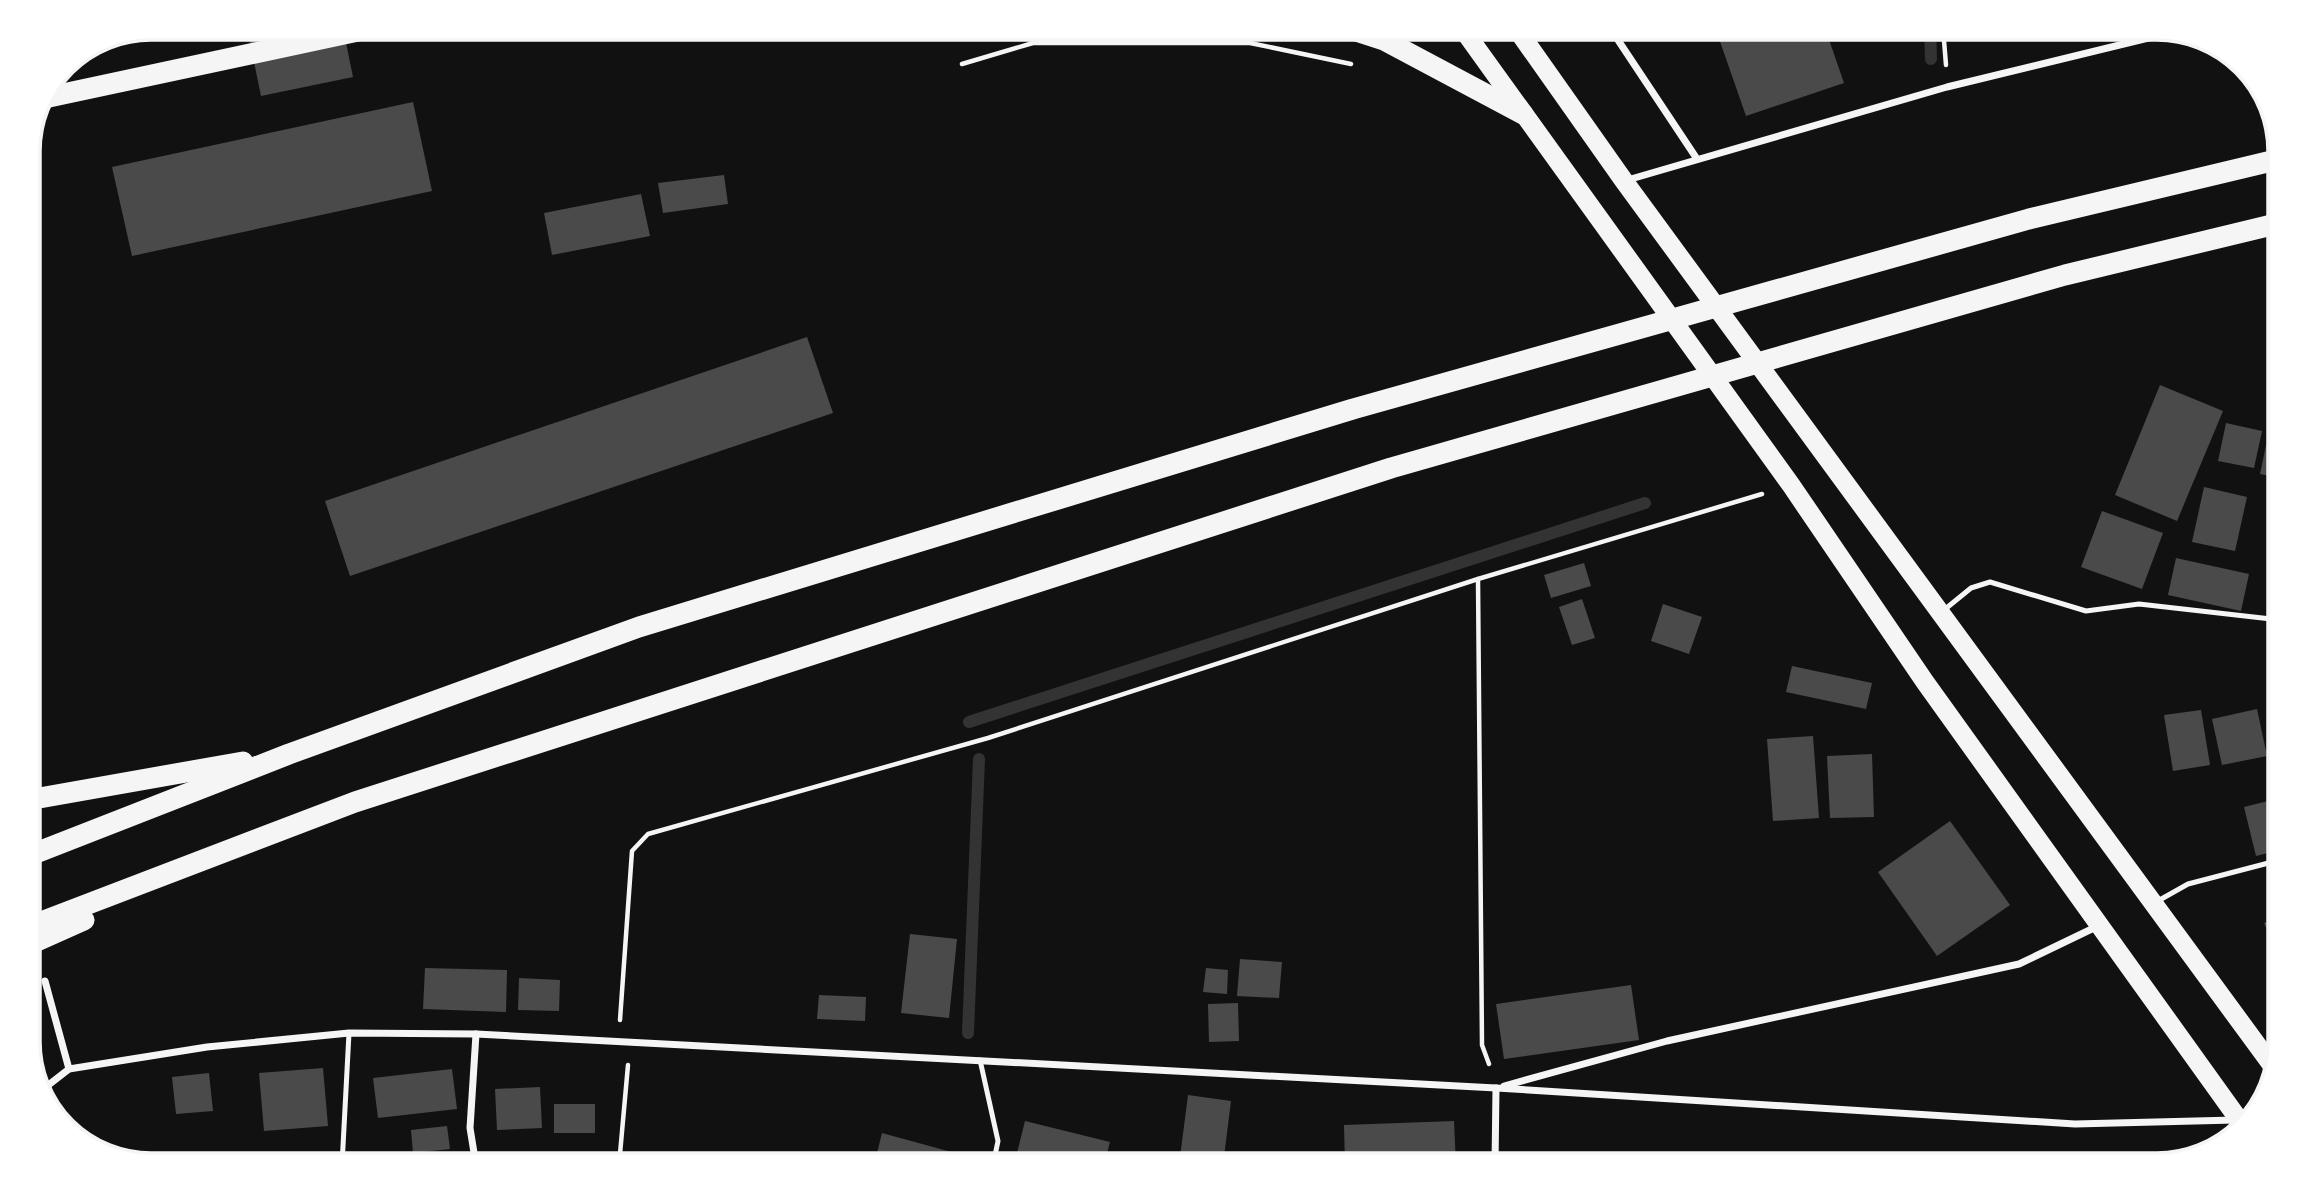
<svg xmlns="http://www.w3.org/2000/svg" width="2308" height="1193" font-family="'Fira Sans Condensed',sans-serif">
<rect width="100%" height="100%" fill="#111"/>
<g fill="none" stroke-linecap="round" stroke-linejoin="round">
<!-- stream -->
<g stroke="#333" stroke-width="12">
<polyline points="1930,28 1931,59"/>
<polyline points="969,722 1645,503"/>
<polyline points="968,1033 979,759"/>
</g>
</g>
<!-- building -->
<g fill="#4a4a4a">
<polygon points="247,28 343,28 353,77 261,96"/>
<polygon points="1732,28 1825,28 1844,83 1746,116 1717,33"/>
<polygon points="413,102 432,191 132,256 112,167"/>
<polygon points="724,175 728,204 663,213 658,183"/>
<polygon points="641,194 650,236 552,255 544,213"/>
<polygon points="807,337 833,413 350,576 325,501"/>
<polygon points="2160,385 2223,411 2177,521 2115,495"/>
<polygon points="2226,423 2262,431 2254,468 2218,461"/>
<polygon points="2269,431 2280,433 2280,478 2260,474"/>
<polygon points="2204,487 2247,497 2235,551 2192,542"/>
<polygon points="2102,511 2163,533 2142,589 2081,567"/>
<polygon points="2176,558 2249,574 2241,611 2168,595"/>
<polygon points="1584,563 1591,586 1551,598 1544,575"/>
<polygon points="1582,599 1595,638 1572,645 1559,607"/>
<polygon points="1663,604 1702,617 1689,654 1651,641"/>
<polygon points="1792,666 1872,683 1866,709 1786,692"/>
<polygon points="2257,709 2267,756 2222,765 2212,719"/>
<polygon points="2201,710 2210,765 2173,771 2164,715"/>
<polygon points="1813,736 1819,818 1773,821 1767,739"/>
<polygon points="1872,754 1874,817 1830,818 1827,756"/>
<polygon points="2280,798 2280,850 2256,856 2244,807"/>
<polygon points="1950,821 2010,905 1937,956 1878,872"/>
<polygon points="2280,916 2280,960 2264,923"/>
<polygon points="910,934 957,939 949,1018 901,1013"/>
<polygon points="1240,959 1282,962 1279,998 1237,996"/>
<polygon points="425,968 507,970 506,1012 423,1009"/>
<polygon points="1206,968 1228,970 1227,994 1203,992"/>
<polygon points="519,978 560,980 559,1011 518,1010"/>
<polygon points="1631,985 1639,1040 1504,1059 1496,1004"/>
<polygon points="819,995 866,997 865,1021 817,1019"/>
<polygon points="1238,1003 1239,1041 1209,1042 1208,1004"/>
<polygon points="323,1068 328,1126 264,1131 259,1073"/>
<polygon points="452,1069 457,1109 378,1118 373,1078"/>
<polygon points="209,1073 213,1111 176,1114 172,1077"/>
<polygon points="540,1087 542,1128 497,1130 495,1089"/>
<polygon points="1188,1095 1231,1101 1223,1165 1179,1165"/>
<rect x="554" y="1104" width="41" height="29"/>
<polygon points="1025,1121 1110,1142 1104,1165 1014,1165"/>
<polygon points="1454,1121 1456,1165 1345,1165 1344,1125"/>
<polygon points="447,1126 450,1149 413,1153 411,1130"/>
<polygon points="882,1133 955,1153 952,1165 874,1165"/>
</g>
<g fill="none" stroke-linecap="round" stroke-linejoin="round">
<!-- path -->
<g stroke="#f5f5f5" stroke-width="4.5">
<polyline points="1943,28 1946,65"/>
<polyline points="962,64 1033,43 1250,43 1351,64"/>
<polyline points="620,1020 632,851 648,834 988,738 1478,579"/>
<polyline points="1489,1064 1482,1045 1478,579 1762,494"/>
<polyline points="619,1165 628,1065"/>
</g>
<!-- service -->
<g stroke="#f5f5f5" stroke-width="5">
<polyline points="1944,610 1971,588 1990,582 2086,611 2139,604 2280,620"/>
<polyline points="2156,902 2188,884 2280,860"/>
<polyline points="980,1060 998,1141 993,1165"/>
<polyline points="342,1165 349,1033"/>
</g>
<!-- minor -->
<g stroke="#f5f5f5" stroke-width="7">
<polyline points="1610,28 1697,159"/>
<polyline points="1624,181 1947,87 2173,32"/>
<polyline points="45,981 69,1069"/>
<polyline points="476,1034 470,1128 476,1165"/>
<polyline points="1504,1086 1667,1041 2019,964 2098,926"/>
<polyline points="42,1090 69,1069 207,1047 349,1033 476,1034 1496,1088 2075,1124 2235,1120"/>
<polyline points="1495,1165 1496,1088"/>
</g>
<!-- trunk -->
<g stroke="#f5f5f5" stroke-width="19">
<polyline points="1462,28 1791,485 1925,682 2242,1124"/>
<polyline points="1516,28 1624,181 2274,1068"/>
</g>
<!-- motorway -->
<g stroke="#f5f5f5" stroke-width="21">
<polyline points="1347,28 1384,40 1523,114"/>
<polyline points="49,97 372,28"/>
<polyline points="28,800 243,762"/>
<polyline points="28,856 289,754 639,627 1353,409 2029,219 2280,159"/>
<polyline points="28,927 355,802 1391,468 2065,275 2280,223"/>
<polyline points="28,945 84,920"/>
</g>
</g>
<!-- crop -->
<path d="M0 0H2308V1193H0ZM151 40H2157A111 111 0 0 1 2268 151V1042A111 111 0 0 1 2157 1153H151A111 111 0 0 1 40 1042V151A111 111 0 0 1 151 40Z" fill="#fff" fill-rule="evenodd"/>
<path fill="none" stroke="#f5f5f5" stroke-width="3.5" d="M151 40H2157A111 111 0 0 1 2268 151V1042A111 111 0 0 1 2157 1153H151A111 111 0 0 1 40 1042V151A111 111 0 0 1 151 40Z"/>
</svg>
